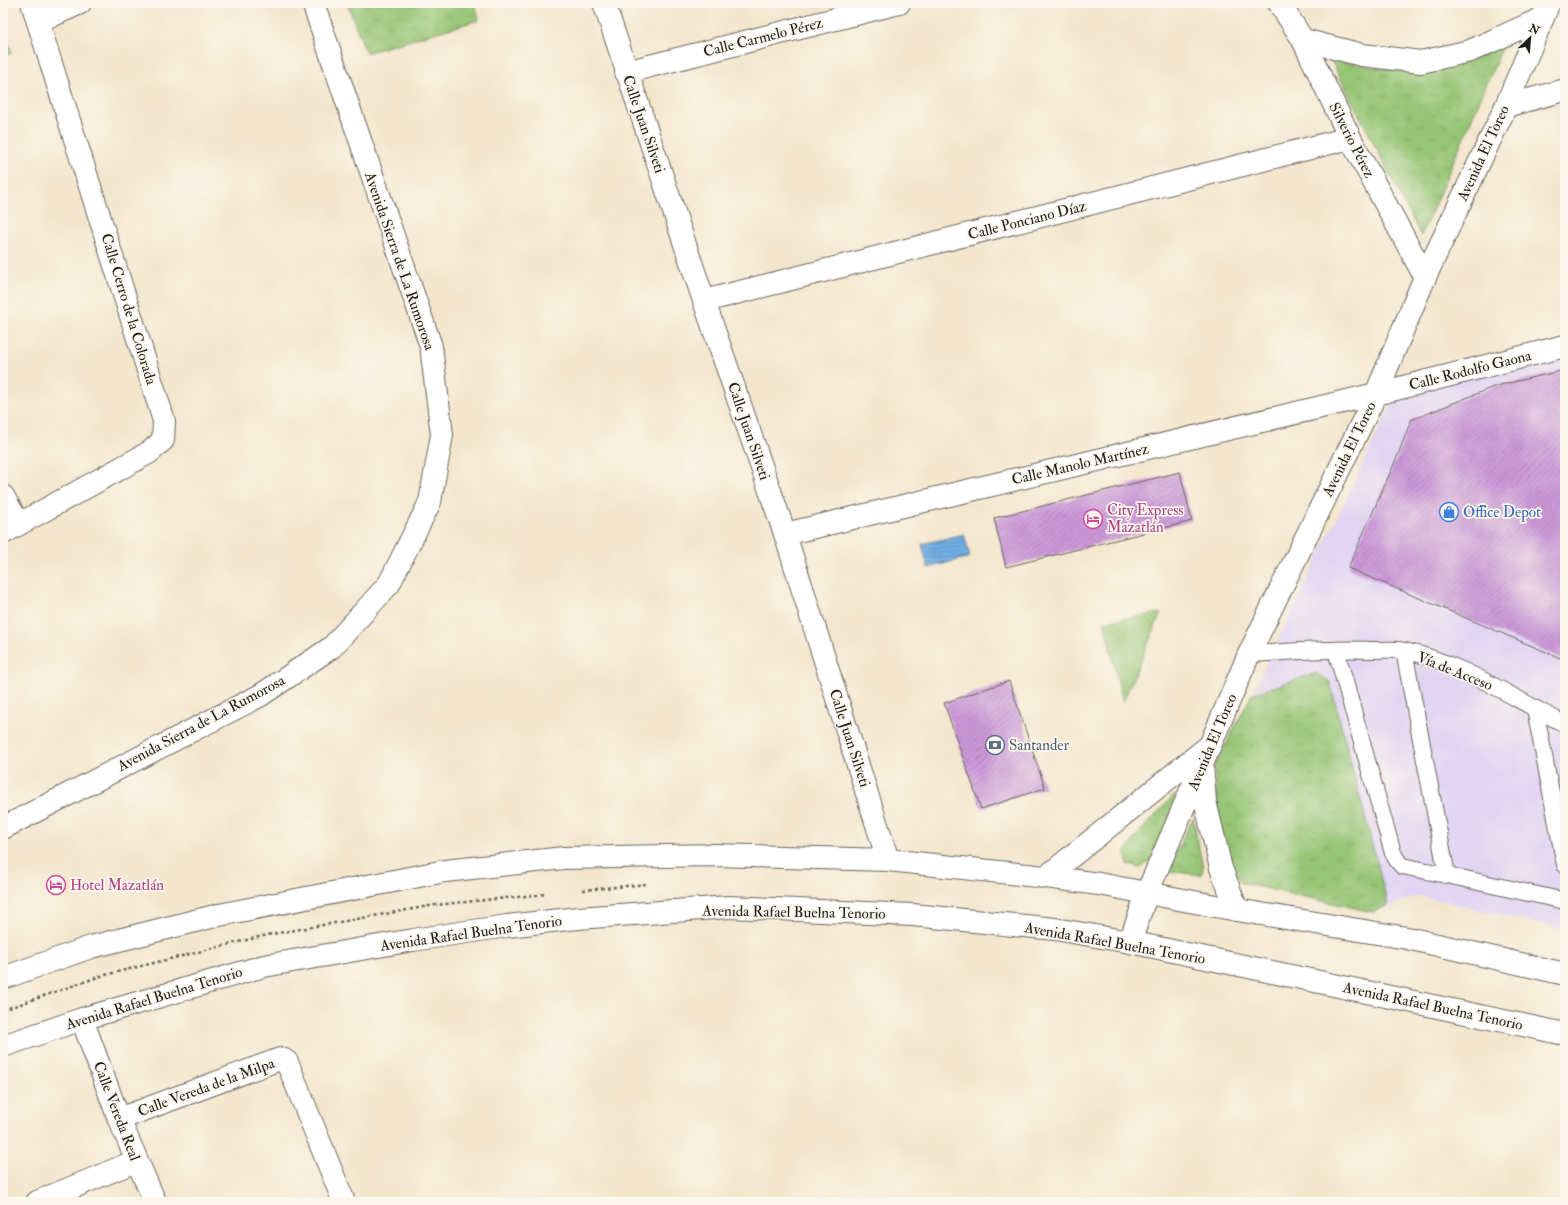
<svg xmlns="http://www.w3.org/2000/svg" width="1568" height="1205" font-family="'IM FELL Double Pica',serif">
<defs>
<pattern id="grass-dots" width="8" height="8" patternUnits="userSpaceOnUse"><rect width="8" height="8" fill="#96c575"/><path d="M2 2h.1M6 6h.1" fill="none" stroke="#81a965" stroke-width="1.8" stroke-linecap="round"/></pattern>
<pattern id="park-tufts" width="24" height="20" patternUnits="userSpaceOnUse"><rect width="24" height="20" fill="#96c575"/><path d="M3 7l-1-3M5 7V3M7 7l1-3M15 17l-1-3M17 17v-4M19 17l1-3" fill="none" stroke="#81a965"/></pattern>
<pattern id="water-rules" width="6" height="5" patternUnits="userSpaceOnUse"><rect width="6" height="5" fill="#71aee3"/><path d="M0 2.5h6" fill="none" stroke="#5c8db7"/></pattern>
<pattern id="building-hatch" width="6" height="6" patternUnits="userSpaceOnUse"><rect width="6" height="6" fill="#cc98d9"/><path d="M-1 1l2-2M0 6l6-6M5 7l2-2" fill="none" stroke="#a57baf"/></pattern>
</defs>
<rect width="100%" height="100%" fill="#fbf7ec"/>
<filter id="ink" filterUnits="userSpaceOnUse"><feTurbulence type="fractalNoise" baseFrequency=".025" numOctaves="2"/><feDisplacementMap in="SourceGraphic" scale="8" xChannelSelector="R" yChannelSelector="G"/><feConvolveMatrix kernelMatrix="1 2 1 2 8 2 1 2 1" color-interpolation-filters="sRGB"/></filter>
<filter id="wash" filterUnits="userSpaceOnUse"><feTurbulence type="fractalNoise" baseFrequency=".012" numOctaves="4" result="noise"/><feDisplacementMap in="SourceGraphic" scale="16" xChannelSelector="R" yChannelSelector="G"/><feGaussianBlur stdDeviation="0.9" result="paint"/><feColorMatrix in="noise" values="0 0 0 0 0 0 0 0 0 0 0 0 0 0 0 0 0 1.4 0 .05"/><feComposite in="paint" operator="in"/></filter>
<g filter="url(#wash)">
<rect width="100%" height="100%" fill="#f4e6cd"/>
<!-- built -->
<polygon fill="#e2d4f3" points="1565,350 1565,930 1420,896 1373,912 1242,883 1214,767 1252,694 1397,393"/>
<!-- grass -->
<polygon fill="url(#grass-dots)" stroke="#597048" points="1161,613 1123,702 1104,622"/>
<!-- park -->
<g fill="url(#park-tufts)" stroke="#597048">
<polygon points="347,3 475,3 479,20 366,53"/>
<polygon points="3,28 12,53 3,56"/>
<polygon points="1504,44 1421,236 1330,58 1360,65 1420,74 1473,60"/>
<polygon points="1316,673 1330,682 1388,905 1373,912 1242,883 1223,856 1214,767 1252,694"/>
<polygon points="1174,795 1179,799 1151,860 1141,868 1128,865 1125,853 1136,836"/>
<polygon points="1193,818 1203,868 1201,875 1167,871"/>
</g>
<!-- water -->
<polygon fill="url(#water-rules)" stroke="#466580" points="964,534 970,557 928,568 922,544"/>
<g id="blocks">
<!-- building -->
<g fill="url(#building-hatch)">
<polygon points="1565,370 1565,660 1348,568 1398,455 1411,420 1496,386"/>
<polygon points="1180,472 1192,521 1006,567 994,518"/>
<polygon points="1009,681 1045,788 981,809 944,703"/>
</g>
</g>
</g>
<g filter="url(#ink)">
<use href="#blocks" fill-opacity="0" stroke="#68635a" stroke-width="1"/>
<g fill="none" stroke-linecap="round" stroke-linejoin="round">
<!-- service casing -->
<g stroke="#68635a" stroke-width="18">
<g id="service">
<polyline points="1336,650 1393,853 1397,860 1402,866 1447,875 1404,651"/>
<path d="M1249,654C1291,652 1333,648 1374,650C1384,650 1395,649 1405,651C1461,662 1514,699 1565,724"/>
<polyline points="1535,709 1565,865"/>
<polyline points="1447,875 1565,901"/>
</g>
</g>
<!-- minor casing -->
<g stroke="#68635a" stroke-width="24">
<g id="minor">
<polyline points="604,3 704,301 785,534 888,860"/>
<polyline points="1279,3 1303,40 1350,138 1425,277"/>
<polyline points="38,22 80,3"/>
<polyline points="1303,40 1362,55 1421,62 1470,51 1543,18"/>
<polyline points="626,72 899,3"/>
<polyline points="1506,106 1565,90"/>
<polyline points="704,301 1350,138"/>
<polyline points="3,496 19,524"/>
<polyline points="3,533 150,452 163,440 164,421 32,3"/>
<polyline points="785,534 1376,394 1565,346"/>
<polyline points="3,828 261,695 332,647 389,584 430,502 442,435 431,346 313,3"/>
<polyline points="1147,893 1249,654 1376,394 1425,277 1506,106 1549,3"/>
<polyline points="82,1019 119,1119 155,1202"/>
<polyline points="119,1119 280,1059 284,1060 287,1062 344,1202"/>
<polyline points="37,1202 136,1161"/>
</g>
</g>
<!-- primary casing -->
<g stroke="#68635a" stroke-width="24">
<g id="primary">
<polyline points="1202,763 1205,801 1221,868 1237,910"/>
<polyline points="1046,877 1210,745"/>
<polyline points="1130,942 1147,893"/>
<polyline points="3,978 91,947 219,915 445,871 564,858 714,855 888,860 1046,877 1099,884 1237,910 1407,938 1565,974"/>
<polyline points="3,1046 82,1019 264,966 413,940 507,926 578,918 729,907 913,915 1055,929 1130,942 1565,1034"/>
</g>
</g>
<!-- path -->
<g stroke="#68635a" stroke-width="2.5" stroke-dasharray="3 3" stroke-linecap="butt">
<polyline points="583,890 648,884"/>
<polyline points="3,1010 101,976 267,935 435,905 547,894"/>
</g>
<!-- service -->
<use href="#service" stroke="#fff" stroke-width="16"/>
<!-- minor -->
<use href="#minor" stroke="#fff" stroke-width="22"/>
<!-- primary -->
<use href="#primary" stroke="#fff" stroke-width="22"/>
</g>
</g>
<!-- icons -->
<defs>
<g id="shop-ring" transform="scale(1)"><circle r="9.5" fill="#fbf7ec" stroke="#3f7fe0" stroke-width="1.5"/><path d="M-5-2.5h2.3a2.7 3.5 0 0 1 5.4 0H5L5.5 6h-11ZM-1.5-2.5h3a1.5 2.3 0 0 0-3 0Z" fill="#3f7fe0"/></g>
<g id="hotel-ring" transform="scale(1)"><circle r="9.5" fill="#fbf7ec" stroke="#d1479c" stroke-width="1.5"/><path d="M-6-4.5h1.5V1H6V5H4.5V3h-9V5H-6ZM-4 0a1.8 1.8 0 1 1 3.6 0ZM.5 0V-2.5h3Q6-2.5 6 0Z" fill="#d1479c"/></g>
<g id="bank-ring" transform="scale(1)"><circle r="9.5" fill="#fbf7ec" stroke="#5c6f8a" stroke-width="1.5"/><path d="M-6-4H6V4H-6ZM0-2.3a2.3 2.3 0 1 0 0 4.6a2.3 2.3 0 1 0 0-4.6Z" fill="#5c6f8a"/></g>
</defs>
<g fill-rule="evenodd">
<use href="#shop-ring" x="1449" y="512"/>
<use href="#hotel-ring" x="1093" y="519"/>
<use href="#bank-ring" x="995" y="745"/>
<use href="#hotel-ring" x="56" y="885"/>
</g>
<g text-anchor="middle" stroke-width="3.5" stroke-linejoin="round" paint-order="stroke">
<!-- street labels -->
<g font-size="15" fill="#1c1c1c" stroke="#fbf7ec">
<text transform="translate(763 37) rotate(-14)" y="5">Calle Carmelo Pérez</text>
<text transform="translate(644 124) rotate(71)" y="5">Calle Juan Silveti</text>
<text transform="translate(1352 140) rotate(63)" y="5">Silverio Pérez</text>
<text transform="translate(1483 153) rotate(-65)" y="5">Avenida El Toreo</text>
<text transform="translate(1027 220) rotate(-14)" y="5">Calle Ponciano Díaz</text>
<text transform="translate(400 261) rotate(71)" y="5">Avenida Sierra de La Rumorosa</text>
<text transform="translate(129 309) rotate(73)" y="5">Calle Cerro de la Colorada</text>
<text transform="translate(1470 370) rotate(-14)" y="5">Calle Rodolfo Gaona</text>
<text transform="translate(749 431) rotate(71)" y="5">Calle Juan Silveti</text>
<text transform="translate(1349 449) rotate(-64)" y="5">Avenida El Toreo</text>
<text transform="translate(1080 464) rotate(-13)" y="5">Calle Manolo Martínez</text>
<text transform="translate(1455 671) rotate(22)" y="5">Vía de Acceso</text>
<text transform="translate(201 723) rotate(-28)" y="5">Avenida Sierra de La Rumorosa</text>
<text transform="translate(850 738) rotate(72)" y="5">Calle Juan Silveti</text>
<text transform="translate(1212 742) rotate(-67)" y="5">Avenida El Toreo</text>
<text transform="translate(794 912) rotate(1)" y="5">Avenida Rafael Buelna Tenorio</text>
<text transform="translate(471 933) rotate(-8)" y="5">Avenida Rafael Buelna Tenorio</text>
<text transform="translate(1115 943) rotate(10)" y="5">Avenida Rafael Buelna Tenorio</text>
<text transform="translate(154 998) rotate(-17)" y="5">Avenida Rafael Buelna Tenorio</text>
<text transform="translate(1433 1006) rotate(12)" y="5">Avenida Rafael Buelna Tenorio</text>
<text transform="translate(206 1087) rotate(-20)" y="5">Calle Vereda de la Milpa</text>
<text transform="translate(117 1111) rotate(69)" y="5">Calle Vereda Real</text>
</g>
<!-- hotel labels -->
<g font-size="15" fill="#b23c85" stroke="#fbf7ec" text-anchor="start">
<text x="1107" y="515">City Express<tspan x="1107" dy="17">Mazatlán</tspan></text>
<text x="70" y="890">Hotel Mazatlán</text>
</g>
<!-- shop labels -->
<g font-size="15" fill="#366cbe" stroke="#fbf7ec" text-anchor="start">
<text x="1463" y="517">Office Depot</text>
</g>
<!-- service labels -->
<g font-size="15" fill="#4e5e75" stroke="#fbf7ec" text-anchor="start">
<text x="1009" y="750">Santander</text>
</g>
</g>
<!-- margin -->
<rect width="1568" height="1205" fill="none" stroke="#fbf7ec" stroke-width="16"/>
<!-- north arrow -->
<g transform="translate(1530 38) rotate(26)" stroke="#fbf7ec" stroke-width="3" paint-order="stroke">
<path d="M0-3L7 15L0 10L-7 15Z" fill="#1c1c1c"/>
<text y="-6" font-size="11" font-weight="bold" text-anchor="middle" fill="#1c1c1c">N</text>
</g>
</svg>
